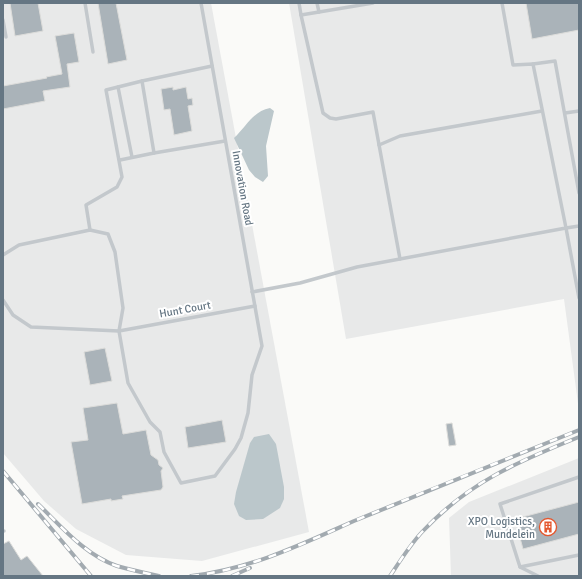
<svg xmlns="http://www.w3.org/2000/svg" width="582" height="579" font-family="Signika,sans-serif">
<rect width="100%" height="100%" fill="#fafaf8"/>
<!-- built -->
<g fill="#e8e9e9">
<polygon points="3,3 211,3 309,532 202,561 126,555 76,529 44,501 3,453"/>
<polygon points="289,3 579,3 579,411 564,299 346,339"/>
<polygon points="579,458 579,576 451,576 449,518 469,502"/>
</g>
<!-- water -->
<g fill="#bbc7cb">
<path d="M270,108L274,111L266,146L268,176L263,182L255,177L249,170L234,138C246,127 253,111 270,108Z"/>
<polygon points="269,434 276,444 284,487 284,499 280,508 263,519 246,520 239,516 234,504 236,492 250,443 254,437"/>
</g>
<!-- building -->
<g fill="#aab3b9" stroke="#dcdcda">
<polygon points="10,3 38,3 43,31 15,36"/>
<polygon points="98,3 116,3 127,60 108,64"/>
<polygon points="526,3 579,3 579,30 532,39"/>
<polygon points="74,33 79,62 67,64 70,87 43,91 45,101 3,109 3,86 47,78 46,77 62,74 55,36"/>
<polygon points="173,87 173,90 186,87 188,99 192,98 193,105 188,106 192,131 174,135 170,109 164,110 161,89"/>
<polygon points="105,348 112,381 90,385 84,352"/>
<polygon points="117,403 123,434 146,430 151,455 158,460 159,465 163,468 161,471 163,487 161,490 122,496 123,499 111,501 111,499 82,504 71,442 88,440 83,408"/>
<polygon points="222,420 226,442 188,448 185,427"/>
<polygon points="452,423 456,445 449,446 446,424"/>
<polygon points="579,502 579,534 523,549 515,519"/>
<polygon points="9,541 21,560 27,556 43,576 3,576 3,544"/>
</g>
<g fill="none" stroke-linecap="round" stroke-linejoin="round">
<!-- lane -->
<g stroke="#c3c8cc" stroke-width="3.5">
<polyline points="85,3 93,52"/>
<polyline points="299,3 301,15 373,3"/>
<polyline points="317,3 319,12"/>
<polyline points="301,15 323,113 330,118 336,119 373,112 400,259"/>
<polyline points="3,20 6,37"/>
<polyline points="533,64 555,61 579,193"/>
<polyline points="212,66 142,81 154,153 225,141"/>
<polyline points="118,87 132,157"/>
<polyline points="565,113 579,111"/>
<polyline points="379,145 400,136 542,111"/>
<polyline points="120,160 154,153"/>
<polyline points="579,226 566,228 579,298"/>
<polyline points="90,230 86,205 117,187 122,177 106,90 142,81"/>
<polyline points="3,255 19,245 90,230 108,234 115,252 123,308 119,331 128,383 150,422 160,432 164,452 181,483 215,476 235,449 241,438 248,413 252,375 262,346 201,3"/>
<polyline points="252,292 300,283 357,267 566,228 533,64 513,65 502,3"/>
<polyline points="3,300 13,315 31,327 119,331 255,306"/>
<polyline points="3,531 4,531"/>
<polyline points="520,567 579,555"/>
<polyline points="538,576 520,567 500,504 579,477"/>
</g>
<!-- rail casing -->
<g stroke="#a2aab0" stroke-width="4">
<g id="rail">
<polyline points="3,471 91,576"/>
<path d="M38,504C62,527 85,555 117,566C131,570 145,573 159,576"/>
<path d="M191,576C251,569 300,545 354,521C429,490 504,460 579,430"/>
<polyline points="232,576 250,568"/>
<path d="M390,576C400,561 410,545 422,532C469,482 517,462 579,437"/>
</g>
</g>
<!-- rail -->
<use href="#rail" stroke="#fff" stroke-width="2.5" stroke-dasharray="8" stroke-linecap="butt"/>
</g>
<!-- icons -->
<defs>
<g id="building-ring" transform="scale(0.9)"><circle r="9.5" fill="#fff" stroke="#e4572e" stroke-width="1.5"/><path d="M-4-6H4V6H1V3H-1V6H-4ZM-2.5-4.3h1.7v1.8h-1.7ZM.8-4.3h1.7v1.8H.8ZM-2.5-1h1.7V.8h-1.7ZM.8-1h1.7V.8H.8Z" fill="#e4572e"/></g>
</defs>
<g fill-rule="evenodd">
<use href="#building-ring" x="548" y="527"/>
</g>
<g text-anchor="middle" stroke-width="4" stroke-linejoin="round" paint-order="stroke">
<!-- street labels -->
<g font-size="11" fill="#657683" stroke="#fff">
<text transform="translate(243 188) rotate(80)" y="4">Innovation Road</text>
<text transform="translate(185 309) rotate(-10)" y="4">Hunt Court</text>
</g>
<!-- poi labels -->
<g font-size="11" fill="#657683" stroke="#fff" text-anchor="end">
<text x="535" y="525">XPO Logistics,<tspan x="535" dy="13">Mundelein</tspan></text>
</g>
</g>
<!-- border -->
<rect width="582" height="579" fill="none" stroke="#657683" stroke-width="8"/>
</svg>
